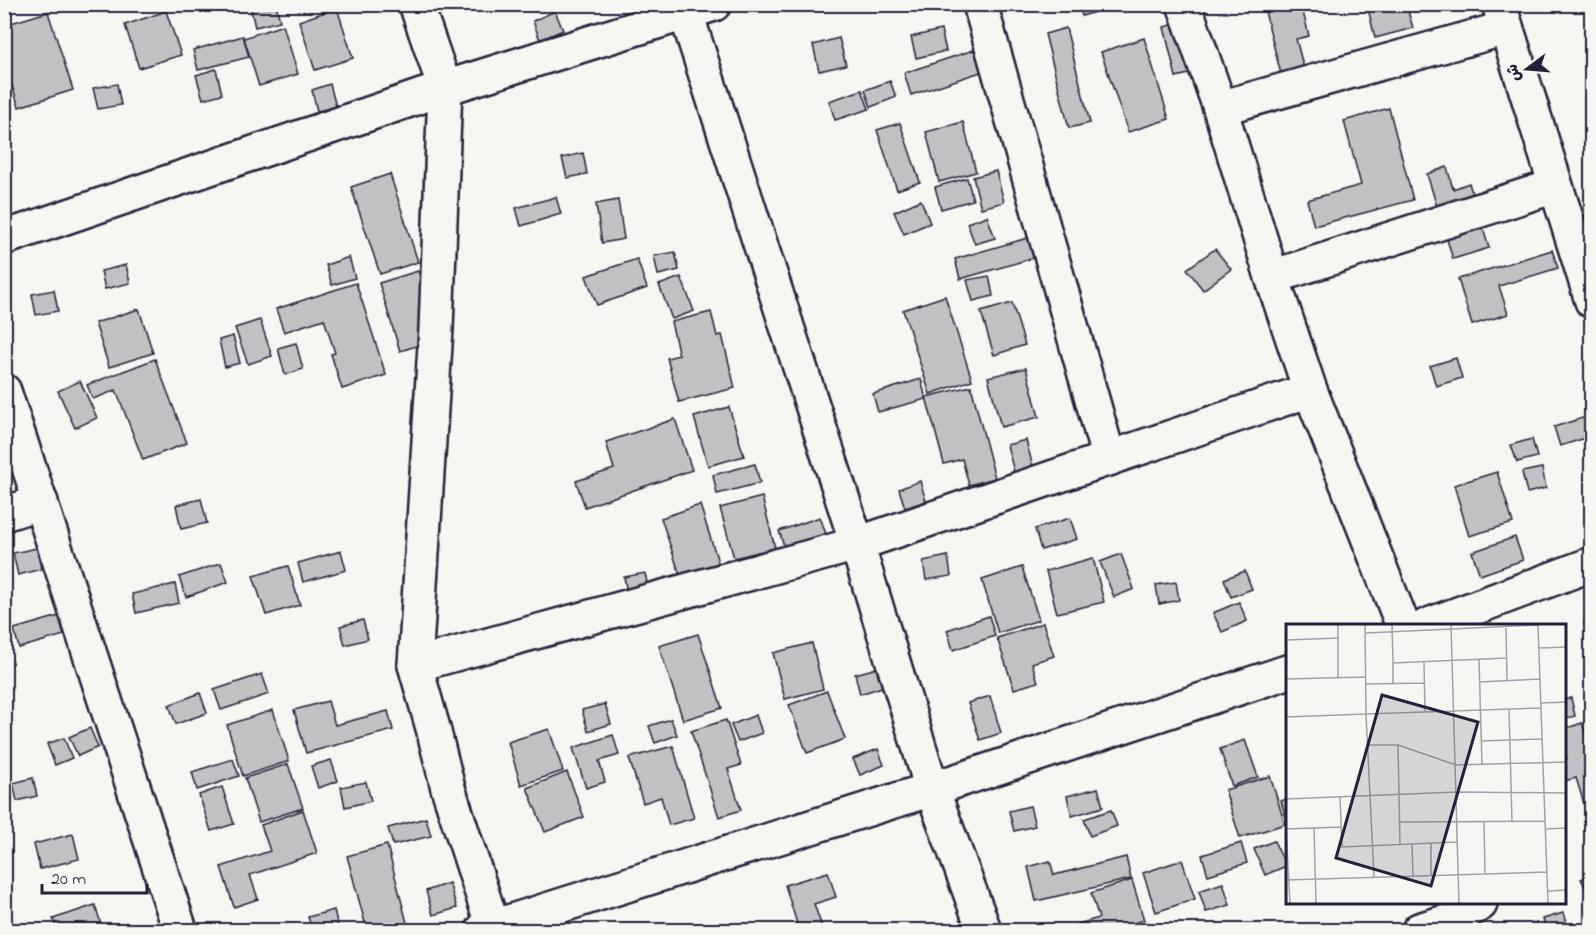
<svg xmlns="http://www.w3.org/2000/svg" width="1596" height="935" font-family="'Indie Flower','Playpen Sans Arabic',sans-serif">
<rect width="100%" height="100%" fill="#f6f6f2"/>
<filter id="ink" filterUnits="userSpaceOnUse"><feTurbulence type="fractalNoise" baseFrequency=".0167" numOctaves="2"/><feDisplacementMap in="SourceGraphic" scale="12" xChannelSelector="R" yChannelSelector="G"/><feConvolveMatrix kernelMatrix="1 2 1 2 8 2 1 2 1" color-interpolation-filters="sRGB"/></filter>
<g filter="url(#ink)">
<!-- building -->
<g fill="#c2c2c4" stroke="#22223b" stroke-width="1.5">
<polygon points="257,4 276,4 280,21 255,27 250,6"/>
<polygon points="1079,4 1120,4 1082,16"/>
<polygon points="1263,4 1301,4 1309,36 1296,39 1305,73 1282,78"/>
<polygon points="1367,4 1406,4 1413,28 1375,38"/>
<polygon points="337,8 353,58 315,70 299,21"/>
<polygon points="166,11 181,55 139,68 125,25"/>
<polygon points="555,11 563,30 540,40 533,21"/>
<polygon points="48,12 73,90 19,107 4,61 4,25"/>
<polygon points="1203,17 1214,68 1176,77 1164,27"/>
<polygon points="283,25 298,74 259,86 244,38"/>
<polygon points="1066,28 1090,123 1069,128 1045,34"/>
<polygon points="941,30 946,51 916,58 911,37"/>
<polygon points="243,36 249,57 198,70 193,50"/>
<polygon points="839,38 846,65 819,71 813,45"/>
<polygon points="1144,38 1169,119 1128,132 1101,52"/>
<polygon points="992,44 999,66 911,95 904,73"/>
<polygon points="216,69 222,94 203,99 196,75"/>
<polygon points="890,81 896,97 871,107 865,90"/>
<polygon points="117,84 121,105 98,109 93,88"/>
<polygon points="330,84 336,107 317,111 312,90"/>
<polygon points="862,90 869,109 835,120 829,101"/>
<polygon points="1389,108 1413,200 1314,226 1307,200 1361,185 1344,121"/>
<polygon points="963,122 976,172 939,182 926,132"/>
<polygon points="900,123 920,182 897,190 877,130"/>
<polygon points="583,153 587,174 567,178 562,158"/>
<polygon points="1447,167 1453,189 1469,183 1489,248 1453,259 1427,174"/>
<polygon points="996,171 1004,202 981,208 973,177"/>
<polygon points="390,174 418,262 380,274 351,187"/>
<polygon points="967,178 973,200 941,209 935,187"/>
<polygon points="556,197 561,214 521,226 516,208"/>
<polygon points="618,200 624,239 602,243 596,204"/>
<polygon points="921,200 930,223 904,234 894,212"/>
<polygon points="987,216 995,238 975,244 967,223"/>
<polygon points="1045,233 1051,253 960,279 955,259"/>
<polygon points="1215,249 1231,269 1203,290 1187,269"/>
<polygon points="1552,250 1558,268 1499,286 1508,314 1472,325 1458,279"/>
<polygon points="675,252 679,270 658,275 654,256"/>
<polygon points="349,257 355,278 332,285 326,265"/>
<polygon points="637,259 647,288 597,305 586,276"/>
<polygon points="126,265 130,283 105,289 101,271"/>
<polygon points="418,271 439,339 400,351 379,283"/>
<polygon points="989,276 993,296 973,301 967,280"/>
<polygon points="681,277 694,311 672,319 659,285"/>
<polygon points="356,283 386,375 342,389 331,354 335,353 324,319 284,332 276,309"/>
<polygon points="54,290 58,311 36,315 32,294"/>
<polygon points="945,296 972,380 930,394 903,310"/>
<polygon points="1012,303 1025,345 994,355 981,312"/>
<polygon points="139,309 153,353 109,367 95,323"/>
<polygon points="711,312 717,336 722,335 735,388 679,402 667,358 679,355 671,322"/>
<polygon points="260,320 272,356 248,364 235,328"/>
<polygon points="233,336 240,363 225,367 219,340"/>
<polygon points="296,343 303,369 285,375 278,348"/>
<polygon points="1456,358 1462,378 1436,386 1430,366"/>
<polygon points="155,359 187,443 143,460 116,390 93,399 87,385"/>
<polygon points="1026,368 1039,417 1001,427 988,377"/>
<polygon points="921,379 926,399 878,412 873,394"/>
<polygon points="80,381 97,418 75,428 58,391"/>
<polygon points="971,386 995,478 969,485 962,459 944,464 926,397"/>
<polygon points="729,407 744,456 708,466 694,417"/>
<polygon points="1592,415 1592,436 1560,446 1554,427"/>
<polygon points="675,419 692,470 585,507 576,481 614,469 606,442"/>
<polygon points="1532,439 1537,457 1517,462 1511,445"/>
<polygon points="1026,440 1033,467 1014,472 1007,445"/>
<polygon points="755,464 760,483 717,494 713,475"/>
<polygon points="1542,468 1546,488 1527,493 1522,472"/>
<polygon points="1497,472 1513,523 1469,536 1454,485"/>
<polygon points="920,481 926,501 905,508 899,489"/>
<polygon points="762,497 775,548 734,558 720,508"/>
<polygon points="201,499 207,523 181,529 176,505"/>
<polygon points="700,505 720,568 682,581 661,518"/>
<polygon points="820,517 826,534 785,549 779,531"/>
<polygon points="1070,518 1077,539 1041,550 1035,529"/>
<polygon points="1515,537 1523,560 1480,575 1472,552"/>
<polygon points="37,548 41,569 18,575 13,553"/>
<polygon points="341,551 346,570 303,582 298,563"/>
<polygon points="1121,554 1134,589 1114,597 1100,562"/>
<polygon points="948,556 951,576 926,580 923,561"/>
<polygon points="1093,558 1104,602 1057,613 1046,571"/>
<polygon points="221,563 228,582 186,597 179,577"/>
<polygon points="288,566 300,605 266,615 253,576"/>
<polygon points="1022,567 1039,620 998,633 982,580"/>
<polygon points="1245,571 1252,589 1231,597 1224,579"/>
<polygon points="645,573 649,592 628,597 624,577"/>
<polygon points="1176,582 1179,600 1159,604 1156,585"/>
<polygon points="175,584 179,603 136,613 132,594"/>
<polygon points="1239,602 1247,621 1222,632 1213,613"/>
<polygon points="59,616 64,635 19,648 14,629"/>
<polygon points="989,616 995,636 953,650 947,630"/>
<polygon points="4,617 12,641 4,643"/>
<polygon points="363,620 368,639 345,645 340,626"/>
<polygon points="1592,620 1592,645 1590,645 1584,622"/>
<polygon points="1043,623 1054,656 1032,663 1038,682 1014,689 997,638"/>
<polygon points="698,634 722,708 683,720 659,646"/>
<polygon points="812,643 823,689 785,699 773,653"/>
<polygon points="1592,666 1592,685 1586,667"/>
<polygon points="877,668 882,687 860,694 855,674"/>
<polygon points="262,674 269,694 221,710 214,690"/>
<polygon points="827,691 845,739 807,753 789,705"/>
<polygon points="200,693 207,713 176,724 169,705"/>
<polygon points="990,696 1001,733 980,740 968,703"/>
<polygon points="1571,698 1575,716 1564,719 1564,700"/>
<polygon points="328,701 335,725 388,711 393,730 306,753 294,710"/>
<polygon points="605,704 611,724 588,731 582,710"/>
<polygon points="273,710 289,761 243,776 227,725"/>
<polygon points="756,715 762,733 738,742 731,725"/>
<polygon points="671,719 677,735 655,743 649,726"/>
<polygon points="726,720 741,765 728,769 741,810 719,817 691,731"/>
<polygon points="1582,723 1592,752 1592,811 1587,813 1576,778 1564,781 1564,759 1567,758 1564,749 1564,729"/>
<polygon points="90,728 98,747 78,756 69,737"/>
<polygon points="549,729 563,771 521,785 508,742"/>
<polygon points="613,735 619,755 599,761 605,782 586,788 573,748"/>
<polygon points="64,738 72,758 55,765 47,744"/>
<polygon points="1245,740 1258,777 1232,786 1220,749"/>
<polygon points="673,746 694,818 669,825 661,797 643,803 629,758"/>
<polygon points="878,749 884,765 860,775 853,759"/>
<polygon points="233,759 239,776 197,790 192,772"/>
<polygon points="331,760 338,781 318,788 311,766"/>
<polygon points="288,764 303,808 259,822 245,778"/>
<polygon points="567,772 584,817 545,832 527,788"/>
<polygon points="1270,776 1285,824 1240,838 1225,790"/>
<polygon points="33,778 37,796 17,801 13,783"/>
<polygon points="366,782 371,801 345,807 341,787"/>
<polygon points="222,787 234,824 211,831 199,795"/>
<polygon points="1098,788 1103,807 1072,816 1067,796"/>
<polygon points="1287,799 1287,821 1281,801"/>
<polygon points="1030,806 1035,826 1014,831 1009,811"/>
<polygon points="303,810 317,853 250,875 258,899 234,907 221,867 270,851 261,825"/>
<polygon points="1111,810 1117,826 1090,836 1084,819"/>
<polygon points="426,818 431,836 393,845 388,828"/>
<polygon points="4,827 11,854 4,855"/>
<polygon points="73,834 79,859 40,869 34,844"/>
<polygon points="1274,841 1286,866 1265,875 1254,849"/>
<polygon points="1241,843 1247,863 1208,875 1202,855"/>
<polygon points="387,845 407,923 377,930 367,930 347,856"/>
<polygon points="1126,857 1131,879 1036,901 1028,867 1050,861 1054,875"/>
<polygon points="1182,860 1195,899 1156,912 1143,873"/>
<polygon points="828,872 836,897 814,904 822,927 809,930 799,930 785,885"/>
<polygon points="1592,874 1592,896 1590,896 1581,879"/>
<polygon points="1132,880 1144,920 1110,930 1076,930 1074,925 1099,918 1091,893"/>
<polygon points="449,883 457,908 433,915 426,891"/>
<polygon points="1223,883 1230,905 1206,912 1199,891"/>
<polygon points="95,905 102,927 91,930 57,930 53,919"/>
<polygon points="334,910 339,930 312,930 308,917"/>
<polygon points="1563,913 1569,930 1546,930 1543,919"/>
<polygon points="1149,922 1152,930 1120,930"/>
<polygon points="733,924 735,930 712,930"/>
</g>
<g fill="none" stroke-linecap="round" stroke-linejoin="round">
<!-- minor casing -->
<g stroke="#22223b" stroke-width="38">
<g id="minor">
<polyline points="416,4 445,88 436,329 415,665 433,728 448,788 493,927"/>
<polyline points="683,4 857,544 932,789 984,930"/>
<polyline points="980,4 1109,459"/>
<polyline points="1184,4 1220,108 1272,277 1310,390 1403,626"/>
<polyline points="1499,4 1592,301"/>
<polyline points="1220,108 1506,28"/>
<polyline points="4,238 445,88 714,4"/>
<polyline points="1272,277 1555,186"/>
<polyline points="4,391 180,930"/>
<polyline points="4,514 41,502"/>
<polyline points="1426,626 1592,564"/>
<polyline points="415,665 857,544 1310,390"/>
<polyline points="483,930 932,789 1287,672"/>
<polyline points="1419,930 1452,920 1480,904"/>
</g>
</g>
<!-- minor -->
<use href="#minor" stroke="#f6f6f2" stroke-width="33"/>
</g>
</g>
<!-- overview -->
<g transform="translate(1286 624)">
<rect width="280" height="280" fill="#f6f6f2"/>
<path fill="none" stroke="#a1a1a9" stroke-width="1.5" d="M52,1V54M79,1L80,90L255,84M106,1L107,39L221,34M165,1L173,280M252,1L262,280M220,4L221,57M80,9L252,1M0,16L53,14M253,24L281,23M193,36L196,140M138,38L139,88M107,39V60M0,55L79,53M193,58L254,55M80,60L138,59M255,79L281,78M223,85L226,198M0,93L80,90L88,253M195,117L256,115M83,121H112L170,141L281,138M112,121L114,221M54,173L56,223L171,218M0,175L171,168L281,169M112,198L259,197M198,198L199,250M0,202L4,280M28,204L30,280M0,205L55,203M259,205L281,204M126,220L127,252M145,252V220M0,256L261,248M261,267L281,266"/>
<path fill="#22223b" fill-opacity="0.15" stroke="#22223b" stroke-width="3" d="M96,71L192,98L145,262L50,234Z"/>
<rect width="280" height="280" fill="none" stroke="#22223b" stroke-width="3"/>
</g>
<!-- margin -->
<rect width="1596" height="935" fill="none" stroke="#f6f6f2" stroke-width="24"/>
<rect x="12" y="12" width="1572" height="911" fill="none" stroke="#22223b" stroke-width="2" filter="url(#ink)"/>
<!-- north arrow -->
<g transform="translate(1527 69) rotate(254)" stroke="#f6f6f2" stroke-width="4.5" paint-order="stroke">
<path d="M0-4.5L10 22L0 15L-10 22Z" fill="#22223b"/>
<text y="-9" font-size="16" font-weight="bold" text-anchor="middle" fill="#22223b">ش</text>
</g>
<!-- scale -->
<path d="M42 884v9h105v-9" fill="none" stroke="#22223b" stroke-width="3"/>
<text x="51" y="884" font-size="18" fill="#22223b" stroke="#f6f6f2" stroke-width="4.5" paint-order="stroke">20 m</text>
</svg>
